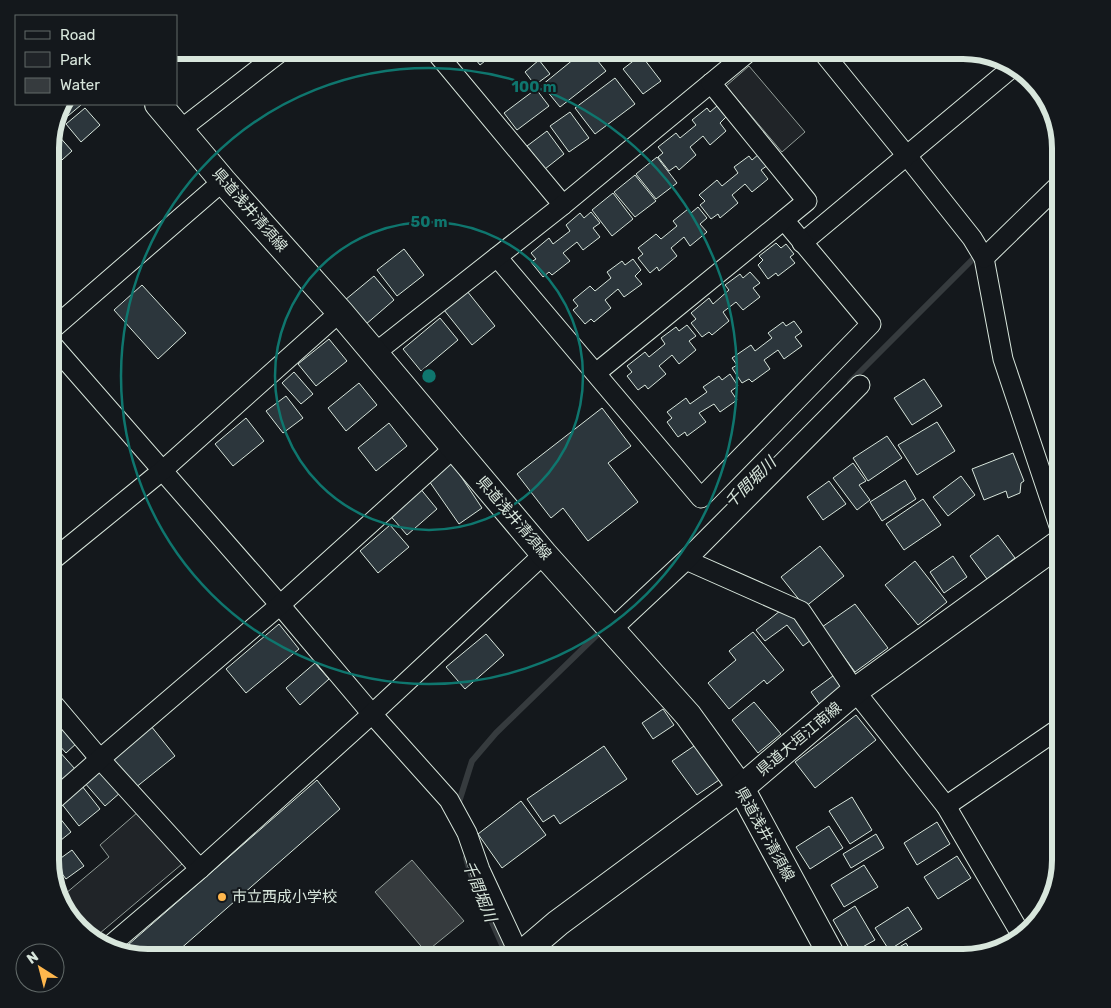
<svg xmlns="http://www.w3.org/2000/svg" width="1111" height="1008" font-family="Rubik,'Noto Sans JP',sans-serif">
<rect width="100%" height="100%" fill="#14181c"/>
<!-- green -->
<g fill="#202428" stroke="#939e99">
<polygon points="749,66 805,132 782,152 726,86"/>
<polygon points="138,812 182,864 93,939 79,930 60,903 59,899 109,857 100,845"/>
</g>
<!-- water -->
<polygon fill="#363b3e" stroke="#939e99" points="412,860 464,921 426,952 375,892"/>
<g fill="none" stroke-linecap="round" stroke-linejoin="round">
<!-- stream -->
<g stroke="#363b3e" stroke-width="6">
<polyline points="850,382 979,253"/>
<polyline points="459,802 472,761 496,733 603,629"/>
<polyline points="466,858 471,875 503,947"/>
</g>
</g>
<!-- building -->
<g fill="#2c363c" stroke="#d8e6dc">
<polygon points="468,50 492,50 495,53 480,65"/>
<polygon points="585,50 589,50 606,71 560,107 542,85"/>
<polygon points="599,50 613,50 605,57"/>
<polygon points="674,50 692,50 681,59"/>
<polygon points="641,55 661,81 643,94 623,69"/>
<polygon points="539,60 550,74 535,85 525,72"/>
<polygon points="615,78 635,104 595,134 575,108"/>
<polygon points="536,89 549,106 517,130 504,113"/>
<polygon points="61,104 80,104 81,105 62,121 57,115"/>
<polygon points="717,106 726,117 720,123 726,131 710,145 703,136 690,147 696,155 679,170 676,166 669,171 658,157 663,153 658,147 676,133 680,138 696,125 692,120 707,108 710,112"/>
<polygon points="85,108 100,125 81,142 66,124"/>
<polygon points="570,112 589,138 569,152 550,126"/>
<polygon points="547,131 564,154 545,169 527,146"/>
<polygon points="57,134 72,151 53,168 50,164 50,141"/>
<polygon points="759,154 768,165 761,170 768,179 752,192 745,184 732,195 738,203 720,218 718,214 711,219 700,205 705,201 699,195 717,180 722,186 738,173 734,167 749,156 752,160"/>
<polygon points="657,157 677,183 656,199 636,174"/>
<polygon points="635,175 656,201 635,217 614,192"/>
<polygon points="613,193 633,219 612,236 592,210"/>
<polygon points="698,207 707,218 700,224 707,232 690,246 684,237 671,248 677,256 659,271 657,267 650,273 638,258 643,254 638,248 656,234 661,239 677,226 673,221 688,209 691,213"/>
<polygon points="591,212 600,223 593,228 600,237 583,250 577,242 563,253 570,261 552,275 549,272 543,277 531,262 536,259 531,253 549,238 553,244 570,231 566,225 580,213 584,218"/>
<polygon points="776,243 781,248 786,244 794,254 790,257 795,263 778,276 776,273 768,279 758,265 763,260 759,256"/>
<polygon points="404,249 424,275 397,296 377,270"/>
<polygon points="633,259 641,270 635,276 642,284 624,297 618,289 605,300 611,308 594,322 591,319 585,324 573,310 578,306 573,300 590,286 595,291 611,278 607,272 622,261 625,265"/>
<polygon points="750,272 760,283 753,288 760,297 743,310 736,302 723,312 729,321 712,335 709,332 702,337 691,323 696,319 691,313 709,298 713,304 729,290 725,285 740,274 743,278"/>
<polygon points="374,276 394,300 365,325 345,300"/>
<polygon points="142,285 186,333 158,359 114,310"/>
<polygon points="467,291 495,326 472,345 444,310"/>
<polygon points="440,318 458,340 421,371 403,349"/>
<polygon points="794,321 802,332 795,337 802,346 784,359 778,350 764,360 770,369 752,382 749,379 742,383 732,368 737,365 732,358 751,345 755,351 772,338 768,333 783,322 786,326"/>
<polygon points="687,325 696,336 689,341 696,350 679,364 672,355 659,366 666,374 648,389 645,385 638,390 627,376 632,372 627,366 645,352 649,357 665,344 661,338 676,327 679,331"/>
<polygon points="329,339 347,361 316,386 298,364"/>
<polygon points="294,372 313,394 301,404 282,383"/>
<polygon points="730,374 738,386 731,391 737,400 720,412 714,404 699,413 706,422 687,436 685,432 678,437 667,422 672,418 667,412 686,398 690,404 707,392 703,387 719,376 722,380"/>
<polygon points="924,379 942,406 912,425 894,398"/>
<polygon points="359,383 377,405 346,431 328,408"/>
<polygon points="286,396 303,418 283,433 266,411"/>
<polygon points="602,408 631,446 608,463 638,502 588,541 563,508 551,518 517,474"/>
<polygon points="246,418 264,441 233,466 215,444"/>
<polygon points="937,422 955,451 917,475 898,445"/>
<polygon points="389,423 407,446 376,471 358,448"/>
<polygon points="887,436 902,458 868,481 853,458"/>
<polygon points="1013,453 1024,481 1021,483 1020,493 1008,498 1006,491 984,500 972,469"/>
<polygon points="450,460 482,508 459,524 427,478"/>
<polygon points="853,463 866,481 859,485 870,500 857,510 833,478"/>
<polygon points="961,476 975,495 948,516 933,497"/>
<polygon points="905,480 916,499 882,521 870,502"/>
<polygon points="829,481 846,504 823,520 807,497"/>
<polygon points="419,487 437,509 407,535 388,513"/>
<polygon points="923,499 941,525 904,550 886,524"/>
<polygon points="390,525 409,547 378,573 360,551"/>
<polygon points="998,535 1015,558 987,579 970,556"/>
<polygon points="820,546 844,576 805,607 781,577"/>
<polygon points="953,556 967,577 944,593 930,572"/>
<polygon points="915,561 947,602 918,625 885,585"/>
<polygon points="855,604 888,648 855,672 822,627"/>
<polygon points="785,607 811,640 803,646 787,625 765,641 756,630"/>
<polygon points="279,624 299,649 246,693 226,669"/>
<polygon points="753,632 784,670 767,684 764,680 729,709 708,683 736,660 729,651"/>
<polygon points="486,634 504,655 465,689 446,667"/>
<polygon points="315,663 329,679 300,705 286,688"/>
<polygon points="837,673 846,686 820,705 811,692"/>
<polygon points="754,702 781,734 758,753 732,720"/>
<polygon points="663,709 674,725 653,739 642,723"/>
<polygon points="856,715 876,740 815,788 795,762"/>
<polygon points="62,723 78,742 66,753 50,735 50,733"/>
<polygon points="151,726 175,756 135,788 111,758"/>
<polygon points="697,744 722,778 697,795 672,761"/>
<polygon points="604,746 627,779 560,824 554,815 543,822 527,799"/>
<polygon points="58,750 75,769 50,791 50,757"/>
<polygon points="101,768 121,792 105,806 84,782"/>
<polygon points="317,780 340,809 170,958 148,958 120,952"/>
<polygon points="82,786 100,809 79,826 61,803"/>
<polygon points="852,797 872,830 850,844 829,811"/>
<polygon points="521,801 546,835 502,868 478,834"/>
<polygon points="55,812 71,832 50,849 50,815"/>
<polygon points="937,822 950,844 917,865 904,843"/>
<polygon points="829,826 843,848 810,869 796,847"/>
<polygon points="876,834 884,848 851,868 843,854"/>
<polygon points="72,850 84,866 66,879 54,863"/>
<polygon points="957,856 971,878 938,899 924,877"/>
<polygon points="864,865 878,887 844,907 831,885"/>
<polygon points="855,906 875,940 852,953 833,920"/>
<polygon points="908,907 922,929 889,950 875,928"/>
<polygon points="906,943 915,958 881,958"/>
</g>
<g fill="none" stroke-linecap="round" stroke-linejoin="round">
<!-- street casing -->
<g stroke="#d8e6dc" stroke-width="21">
<g id="street">
<polyline points="434,50 563,205"/>
<polyline points="821,50 907,156 972,238 984,258 1003,359 1061,532"/>
<polyline points="180,130 283,50"/>
<polyline points="802,243 1014,66"/>
<polyline points="497,257 701,498 871,324 784,220"/>
<polyline points="984,258 1061,183"/>
<polyline points="50,331 223,181"/>
<polyline points="50,342 280,605 372,714 449,800 467,833 480,870 521,958"/>
<polyline points="375,353 563,205 751,50"/>
<polyline points="596,373 807,201 711,83"/>
<polyline points="686,560 801,611 855,691 946,806 1022,936"/>
<polyline points="50,562 163,470 340,312"/>
<polyline points="611,630 686,560 860,385"/>
<polyline points="50,700 100,759 200,869"/>
<polyline points="50,803 100,759 280,605 454,448"/>
<polyline points="946,806 1054,732 1061,729"/>
<polyline points="107,948 200,869 372,714 544,554"/>
</g>
</g>
<!-- secondary casing -->
<g stroke="#d8e6dc" stroke-width="28">
<g id="secondary">
<polyline points="158,104 223,181 340,312 544,554 688,715 741,788 833,958"/>
<polyline points="517,958 558,923 741,788 855,691 1061,542"/>
</g>
</g>
<!-- street -->
<use href="#street" stroke="#14181c" stroke-width="19"/>
<!-- secondary -->
<use href="#secondary" stroke="#14181c" stroke-width="26"/>
</g>
<!-- distance rings -->
<g fill="none" stroke="#0f766e" stroke-width="2.5">
<circle cx="429" cy="376" r="154"/>
<circle cx="429" cy="376" r="308"/>
</g>
<!-- markers -->
<circle fill="#ffb74d" stroke="#14181c" stroke-width="2" cx="222" cy="897" r="5"/>
<g text-anchor="middle" stroke-width="4" stroke-linejoin="round" paint-order="stroke">
<!-- street labels -->
<g font-size="15" fill="#d8e6dc" stroke="#14181c">
<text transform="translate(250 210) rotate(49)" y="5">県道浅井清須線</text>
<text transform="translate(514 518) rotate(49)" y="5">県道浅井清須線</text>
<text transform="translate(799 739) rotate(-40)" y="5">県道大垣江南線</text>
<text transform="translate(765 834) rotate(61)" y="5">県道浅井清須線</text>
</g>
<!-- poi labels -->
<g font-size="15" fill="#d8e6dc" stroke="#14181c" text-anchor="start">
<text x="232" y="902">市立西成小学校</text>
</g>
<!-- water labels -->
<g font-size="16" font-style="italic" fill="#d8e6dc" stroke="#14181c">
<text transform="translate(750 482) rotate(-45)" y="6">千間堀川</text>
<text transform="translate(480 891) rotate(68)" y="6">千間堀川</text>
</g>
</g>
<!-- crop -->
<path d="M0 0H1111V1008H0ZM148 59H963A89 89 0 0 1 1052 148V860A89 89 0 0 1 963 949H148A89 89 0 0 1 59 860V148A89 89 0 0 1 148 59Z" fill="#14181c" fill-rule="evenodd"/>
<path fill="none" stroke="#d8e6dc" stroke-width="6" d="M148 59H963A89 89 0 0 1 1052 148V860A89 89 0 0 1 963 949H148A89 89 0 0 1 59 860V148A89 89 0 0 1 148 59Z"/>
<circle cx="429" cy="376" r="8" fill="#0f766e" stroke="#14181c" stroke-width="2.5"/>
<g font-size="15" text-anchor="middle" font-weight="bold" fill="#0f766e" stroke="#14181c" stroke-width="4" stroke-linejoin="round" paint-order="stroke">
<text x="534" y="92">100 m</text>
<text x="429" y="227">50 m</text>
</g>
<!-- legend -->
<rect x="15" y="15" width="162" height="90" fill="#14181c" stroke="#626a69"/>
<rect x="25" y="31" width="25" height="8" fill="#14181c" stroke="#626a69"/>
<text x="60" y="40" font-size="15" fill="#d8e6dc">Road</text>
<rect x="25" y="52" width="25" height="15" fill="#202428" stroke="#626a69"/>
<text x="60" y="65" font-size="15" fill="#d8e6dc">Park</text>
<rect x="25" y="78" width="25" height="15" fill="#363b3e" stroke="#626a69"/>
<text x="60" y="90" font-size="15" fill="#d8e6dc">Water</text>
<!-- north arrow -->
<g transform="translate(40 968) rotate(324)"><circle r="24" fill="#14181c" stroke="#626a69"/>
<path d="M0-4L9 19L0 12L-9 19Z" fill="#ffb74d"/>
<text y="-8" font-size="14" font-weight="bold" text-anchor="middle" fill="#d8e6dc">N</text>
</g>
</svg>
